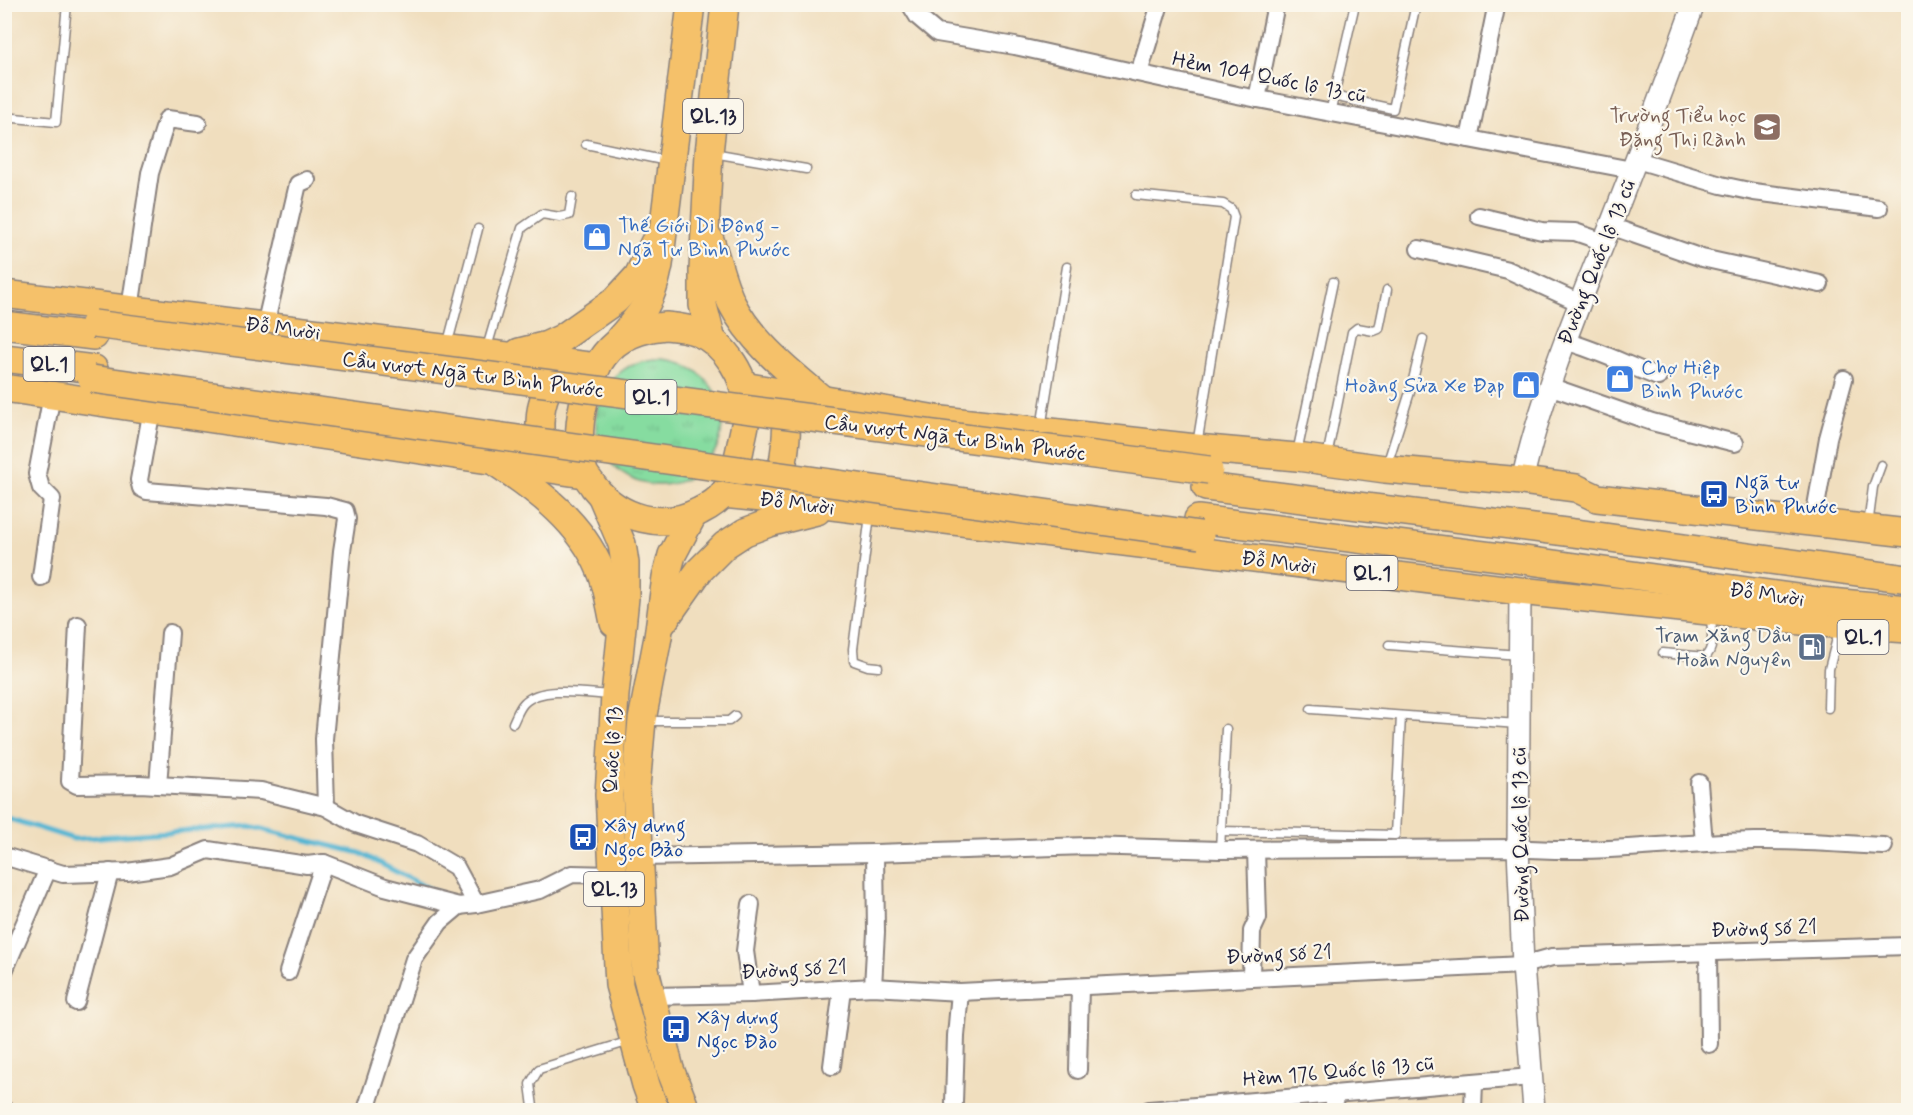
<svg xmlns="http://www.w3.org/2000/svg" width="1913" height="1115" font-family="Mynerve,sans-serif">
<defs>
<pattern id="grass-tufts" width="24" height="20" patternUnits="userSpaceOnUse" patternTransform="scale(1.5)"><rect width="24" height="20" fill="#86dca0"/><path d="M3 7l-1-3M5 7V3M7 7l1-3M15 17l-1-3M17 17v-4M19 17l1-3" fill="none" stroke="#73bc8b"/></pattern>
</defs>
<rect width="100%" height="100%" fill="#fbf7ec"/>
<filter id="ink" filterUnits="userSpaceOnUse"><feTurbulence type="fractalNoise" baseFrequency=".0167" numOctaves="2"/><feDisplacementMap in="SourceGraphic" scale="12" xChannelSelector="R" yChannelSelector="G"/><feConvolveMatrix kernelMatrix="1 2 1 2 8 2 1 2 1" color-interpolation-filters="sRGB"/></filter>
<filter id="wash" filterUnits="userSpaceOnUse"><feTurbulence type="fractalNoise" baseFrequency=".008" numOctaves="4" result="noise"/><feDisplacementMap in="SourceGraphic" scale="24" xChannelSelector="R" yChannelSelector="G"/><feGaussianBlur stdDeviation="1.35" result="paint"/><feColorMatrix in="noise" values="0 0 0 0 0 0 0 0 0 0 0 0 0 0 0 0 0 1.4 0 .05"/><feComposite in="paint" operator="in"/></filter>
<g filter="url(#wash)">
<rect width="100%" height="100%" fill="#f0debe"/>
<!-- grass -->
<circle fill="url(#grass-tufts)" stroke="#547f6e" stroke-width="1.5" cx="659" cy="422" r="63"/>
<g fill="none" stroke-linecap="round" stroke-linejoin="round">
<!-- stream -->
<polyline stroke="#55b6d3" stroke-width="5" points="4,817 74,839 249,826 360,853 439,894"/>
</g>
</g>
<g filter="url(#ink)">
<g fill="none" stroke-linecap="round" stroke-linejoin="round">
<!-- service casing -->
<g stroke="#89807c" stroke-width="11">
<g id="service">
<polyline points="1333,96 1393,109 1416,4"/>
<polyline points="1330,113 1355,4"/>
<polyline points="4,117 56,122 67,4"/>
<polyline points="586,144 667,161"/>
<polyline points="713,153 806,169"/>
<polyline points="1136,195 1223,204 1231,209 1234,217 1197,445"/>
<polyline points="447,346 478,229"/>
<polyline points="486,351 522,228 542,214 560,217 569,215 572,197"/>
<polyline points="1041,428 1067,267"/>
<polyline points="1297,453 1333,282"/>
<polyline points="1327,457 1352,332 1357,328 1374,331 1379,329 1387,290"/>
<polyline points="1387,465 1410,392 1423,339"/>
<polyline points="870,515 853,649 854,661 868,666 878,667"/>
<polyline points="1869,518 1873,487 1881,465"/>
<polyline points="1389,645 1519,655"/>
<path d="M1663,653L1705,657C1716,648 1711,628 1711,615"/>
<polyline points="1828,708 1829,669 1839,631"/>
<polyline points="1311,709 1518,724"/>
<polyline points="651,721 729,721 735,716"/>
<path d="M513,723C516,717 519,708 524,703C542,685 588,694 611,695"/>
<polyline points="1221,831 1395,835 1401,716"/>
<polyline points="1220,850 1226,729"/>
<polyline points="531,1110 533,1107 530,1084 539,1069 630,1041"/>
</g>
</g>
<!-- minor casing -->
<g stroke="#89807c" stroke-width="20">
<g id="minor">
<polyline points="910,4 918,17 937,33 1015,46 1237,95 1632,170"/>
<polyline points="1139,73 1159,7"/>
<polyline points="1257,99 1276,4"/>
<polyline points="1469,139 1496,8 1498,4"/>
<polyline points="1637,160 1721,185 1754,192 1879,208"/>
<polyline points="1479,216 1542,231 1575,232 1604,242"/>
<polyline points="1610,226 1702,258 1820,284"/>
<polyline points="1419,249 1508,270 1580,303"/>
<polyline points="130,309 150,173 167,119 198,123"/>
<polyline points="265,326 298,184 307,180"/>
<path d="M1565,341C1597,350 1627,365 1658,377"/>
<polyline points="1549,386 1652,422 1735,443"/>
<polyline points="152,409 139,480 141,488 147,491 326,506 345,511 347,519 342,551 324,739 326,807"/>
<polyline points="1815,512 1828,438 1844,379"/>
<polyline points="41,577 52,499 41,488 37,474 52,395"/>
<polyline points="78,625 70,781 77,785 140,784 261,791 326,807 356,824 417,844 456,867 476,904"/>
<polyline points="1699,783 1704,843"/>
<polyline points="158,785 170,633"/>
<polyline points="4,856 63,874 127,872 170,866 208,850 307,865 324,863 385,887 459,906 476,904 540,890 572,874 613,875"/>
<path d="M640,857L875,853L1087,846L1220,850L1518,848C1597,855 1676,842 1755,841C1798,840 1841,844 1884,846"/>
<polyline points="751,904 745,951 751,994"/>
<polyline points="1708,952 1709,1044"/>
<polyline points="4,971 48,869"/>
<polyline points="288,972 324,863"/>
<polyline points="1251,978 1252,931 1258,918 1256,850"/>
<polyline points="873,987 876,932 875,853"/>
<polyline points="652,996 751,994 873,987 960,992 1523,965 1552,957 1908,946"/>
<polyline points="76,1002 110,872"/>
<polyline points="832,1066 842,989"/>
<polyline points="1078,1070 1080,987"/>
<polyline points="1333,1093 1335,1110"/>
<polyline points="954,1103 956,1036 960,992"/>
<polyline points="4,1110 5,1110"/>
<polyline points="366,1110 414,959 440,922 459,906"/>
<polyline points="1149,1110 1531,1077"/>
<polyline points="1473,1110 1474,1082"/>
</g>
</g>
<!-- tertiary casing -->
<g stroke="#89807c" stroke-width="24">
<g id="tertiary">
<path d="M1522,481C1542,393 1577,310 1610,227C1639,153 1667,79 1694,4"/>
<polyline points="1520,591 1518,848 1523,965 1534,1110"/>
</g>
</g>
<!-- trunk casing -->
<g stroke="#89807c" stroke-width="30">
<g id="trunk">
<path d="M710,240C717,260 722,282 731,302C751,342 790,372 823,400"/>
<polyline points="4,294 597,367"/>
<polyline points="4,325 94,336"/>
<path d="M666,326C677,327 688,328 697,332C726,344 747,378 747,408C747,420 743,433 741,444C738,460 734,478 725,492C719,500 708,507 700,511C663,531 620,519 594,487C591,482 586,477 584,472C572,435 584,370 615,344C629,333 649,327 666,326Z"/>
<path d="M620,338C644,311 652,301 659,265L691,4"/>
<polyline points="712,340 703,305 703,270 709,153 725,4"/>
<polyline points="519,352 547,345 562,338 616,300 638,276 654,243"/>
<polyline points="4,358 94,369"/>
<polyline points="743,386 942,420 1196,448 1297,457 1385,469 1522,481 1576,488 1597,498 1908,533"/>
<polyline points="4,388 584,474"/>
<path d="M549,463C538,447 538,416 544,398C548,386 556,375 562,364"/>
<path d="M498,464C539,491 581,523 600,569C608,587 610,605 614,623"/>
<polyline points="1206,487 1582,534 1908,579"/>
<polyline points="723,494 791,501 1520,591 1820,623 1908,629"/>
<polyline points="602,497 622,544 625,563 625,598 615,695 609,795 619,985 646,1085 655,1110"/>
<path d="M774,497C782,479 788,437 786,417C784,409 779,402 776,395"/>
<polyline points="1198,519 1524,560 1819,601 1908,609"/>
<polyline points="663,622 699,571 725,545 745,532 769,523 817,511"/>
<polyline points="686,1110 670,1069 645,970 636,787 642,720 658,637 666,577 672,555 693,515"/>
</g>
</g>
<!-- service -->
<use href="#service" stroke="#fff" stroke-width="8"/>
<!-- minor -->
<use href="#minor" stroke="#fff" stroke-width="16"/>
<!-- tertiary -->
<use href="#tertiary" stroke="#fff" stroke-width="21"/>
<!-- trunk -->
<use href="#trunk" stroke="#f5c16b" stroke-width="27"/>
<!-- trunk-bridge casing -->
<g stroke="#89807c" stroke-width="30" stroke-linecap="butt">
<g id="trunk-bridge">
<polyline points="94,324 1209,470"/>
<polyline points="92,379 1200,535"/>
</g>
</g>
<!-- trunk-bridge -->
<use href="#trunk-bridge" stroke="#f5c16b" stroke-width="27"/>
</g>
</g>
<!-- icons -->
<defs>
<g id="school-square" transform="scale(1.5)"><rect x="-9" y="-9" width="18" height="18" rx="4" fill="#8d6e63" stroke="#fbf7ec"/><path d="M0-5L7-2L0 1L-7-2ZM-4 1L0 2.5L4 1V4Q0 6-4 4Z" fill="#fff"/></g>
<g id="shop-square" transform="scale(1.5)"><rect x="-9" y="-9" width="18" height="18" rx="4" fill="#3f7fe0" stroke="#fbf7ec"/><path d="M-5-2.5h2.3a2.7 3.5 0 0 1 5.4 0H5L5.5 6h-11ZM-1.5-2.5h3a1.5 2.3 0 0 0-3 0Z" fill="#fff"/></g>
<g id="bus-square" transform="scale(1.5)"><rect x="-9" y="-9" width="18" height="18" rx="4" fill="#1a4fb4" stroke="#fbf7ec"/><path d="M-5-6H5V4H4V6H2V4H-2V6H-4V4H-5ZM-3.5-4V0h7V-4ZM-3.5 1.2v1.5H-2V1.2ZM2 1.2v1.5H3.5V1.2Z" fill="#fff"/></g>
<g id="fuel-square" transform="scale(1.5)"><rect x="-9" y="-9" width="18" height="18" rx="4" fill="#5c6f8a" stroke="#fbf7ec"/><path d="M-5.5-6h7V0h2V4h1.3V-2.5L3-4.5l.8-.8L6-3V5H2.5V1h-1V6h-7ZM-4.2-4.7v3.2H.2V-4.7Z" fill="#fff"/></g>
</defs>
<g fill-rule="evenodd">
<use href="#school-square" x="1767" y="127"/>
<use href="#shop-square" x="597" y="237"/>
<use href="#shop-square" x="1620" y="379"/>
<use href="#shop-square" x="1526" y="385"/>
<use href="#bus-square" x="1714" y="494"/>
<use href="#fuel-square" x="1812" y="647"/>
<use href="#bus-square" x="583" y="837"/>
<use href="#bus-square" x="676" y="1029"/>
</g>
<g text-anchor="middle" stroke-width="4.5" stroke-linejoin="round" paint-order="stroke">
<!-- shield labels -->
<g fill="#fbf7ec" stroke="#636270" stroke-width="1.5">
<rect x="683" y="99" width="60" height="34" rx="4.5"/>
<rect x="23.5" y="347" width="51" height="34" rx="4.5"/>
<rect x="625.5" y="380" width="51" height="34" rx="4.5"/>
<rect x="1346.5" y="556" width="51" height="34" rx="4.5"/>
<rect x="1837.5" y="620" width="51" height="34" rx="4.5"/>
<rect x="584" y="872" width="60" height="34" rx="4.5"/>
</g>
<g font-size="20" font-weight="bold" fill="#22223b">
<text x="713" y="123">QL.13</text>
<text x="49" y="371">QL.1</text>
<text x="651" y="404">QL.1</text>
<text x="1372" y="580">QL.1</text>
<text x="1863" y="644">QL.1</text>
<text x="614" y="896">QL.13</text>
</g>
<!-- street labels -->
<g font-size="21" fill="#22223b" stroke="#fbf7ec">
<text transform="translate(1269 77) rotate(11)" y="7">Hẻm 104 Quốc lộ 13 cũ</text>
<text transform="translate(1596 262) rotate(-68)" y="7">Đường Quốc lộ 13 cũ</text>
<text transform="translate(283 328) rotate(7)" y="7">Đỗ Mười</text>
<text transform="translate(473 374) rotate(7)" y="7">Cầu vượt Ngã tư Bình Phước</text>
<text transform="translate(955 437) rotate(7)" y="7">Cầu vượt Ngã tư Bình Phước</text>
<text transform="translate(797 503) rotate(7)" y="7">Đỗ Mười</text>
<text transform="translate(1279 562) rotate(7)" y="7">Đỗ Mười</text>
<text transform="translate(1767 594) rotate(8)" y="7">Đỗ Mười</text>
<text transform="translate(612 750) rotate(-87)" y="7">Quốc lộ 13</text>
<text transform="translate(1520 835) rotate(-91)" y="7">Đường Quốc lộ 13 cũ</text>
<text transform="translate(1764 928) rotate(-2)" y="7">Đường số 21</text>
<text transform="translate(1279 954) rotate(-3)" y="7">Đường số 21</text>
<text transform="translate(794 969) rotate(-3)" y="7">Đường số 21</text>
<text transform="translate(1338 1071) rotate(-5)" y="7">Hèm 176 Quốc lộ 13 cũ</text>
</g>
<!-- education labels -->
<g font-size="21" fill="#785e54" stroke="#fbf7ec" text-anchor="end">
<text x="1746" y="122">Trường Tiểu học<tspan x="1746" dy="24">Đặng Thị Rành</tspan></text>
</g>
<!-- shop labels -->
<g font-size="21" fill="#366cbe" stroke="#fbf7ec" text-anchor="start">
<text x="618" y="232">Thế Giới Di Động -<tspan x="618" dy="24">Ngã Tư Bình Phước</tspan></text>
<text x="1641" y="374">Chợ Hiệp<tspan x="1641" dy="24">Bình Phước</tspan></text>
<text x="1505" y="392" text-anchor="end">Hoàng Sửa Xe Đạp</text>
</g>
<!-- transit labels -->
<g font-size="21" fill="#164399" stroke="#fbf7ec" text-anchor="start">
<text x="1735" y="489">Ngã tư<tspan x="1735" dy="24">Bình Phước</tspan></text>
<text x="604" y="832">Xây dựng<tspan x="604" dy="24">Ngọc Bảo</tspan></text>
<text x="697" y="1024">Xây dựng<tspan x="697" dy="24">Ngọc Đào</tspan></text>
</g>
<!-- service labels -->
<g font-size="21" fill="#4e5e75" stroke="#fbf7ec" text-anchor="end">
<text x="1791" y="642">Trạm Xăng Dầu<tspan x="1791" dy="24">Hoàn Nguyên</tspan></text>
</g>
</g>
<!-- margin -->
<rect width="1913" height="1115" fill="none" stroke="#fbf7ec" stroke-width="24"/>
</svg>
